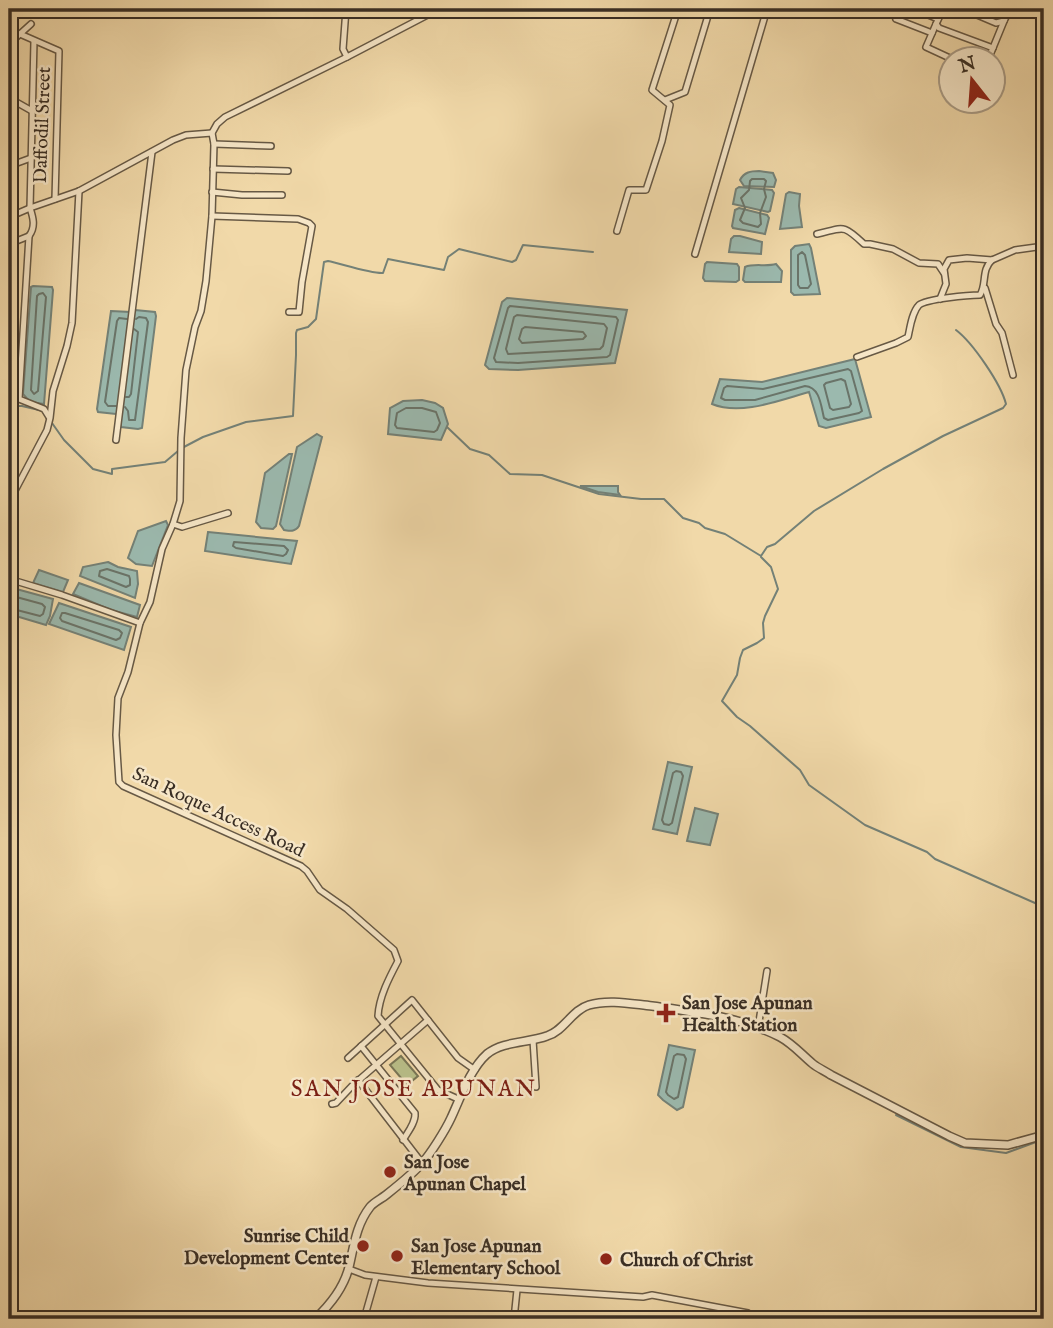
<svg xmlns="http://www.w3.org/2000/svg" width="1053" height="1328" font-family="'IM FELL English',serif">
<rect width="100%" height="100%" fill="#f1d9a9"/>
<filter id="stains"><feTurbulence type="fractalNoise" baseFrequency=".00286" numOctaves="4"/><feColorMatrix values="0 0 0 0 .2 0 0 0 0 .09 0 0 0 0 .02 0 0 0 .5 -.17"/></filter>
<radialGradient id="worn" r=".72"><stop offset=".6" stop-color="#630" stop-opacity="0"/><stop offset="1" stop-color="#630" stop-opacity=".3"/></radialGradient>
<!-- green -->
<polygon fill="#b9bf89" stroke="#797656" stroke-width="2" points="401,1056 418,1076 407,1085 390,1065"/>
<!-- water -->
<g fill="#9bb9ae" stroke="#748177" stroke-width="2">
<path d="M759,171L773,173L776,180L774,187L744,186L740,180C744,172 751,171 759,171Z"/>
<polygon points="739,187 772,190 774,193 770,211 768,212 733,204 736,189"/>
<polygon points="789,192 800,194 799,206 802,227 780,229 786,194"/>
<polygon points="739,208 767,215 769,218 765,234 733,228 732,226 735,210"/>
<polygon points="734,236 740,236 762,242 761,254 729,252 731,239"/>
<polygon points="809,244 811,248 820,294 794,295 791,292 791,250 795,246"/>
<polygon points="707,262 737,264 739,267 739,280 736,282 705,281 703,278 705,264"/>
<path d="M776,264L782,271L781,282H745L743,280L745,267C754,263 766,267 776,264Z"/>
<polygon points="33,286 52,287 53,290 44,404 30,402 23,394 31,287"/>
<polygon points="507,298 627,310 615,363 518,370 489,369 485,365 502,302"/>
<polygon points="135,310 155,312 156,316 142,428 138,429 121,427 120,423 133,312"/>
<polygon points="111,311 130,312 118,413 116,414 98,412 97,409"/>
<path d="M855,359L871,417L826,428L819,426L809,392C780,400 741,416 712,404L720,379L762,382Z"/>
<polygon points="422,400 435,403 443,408 448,424 441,440 388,434 390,408 403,401"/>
<path d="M317,434L322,437L299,526C295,532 291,531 284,530L280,524L297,447Z"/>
<polygon points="289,454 292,454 276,526 273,529 261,528 256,522 265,473"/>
<polygon points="580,486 618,486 618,492 620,495 598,492"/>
<polygon points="166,521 168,525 152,566 136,564 128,558 138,531"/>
<polygon points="208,532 297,541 291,564 205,551"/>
<polygon points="108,562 118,567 137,571 138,584 135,598 80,576 83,567"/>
<polygon points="39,570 68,580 63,592 33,583"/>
<polygon points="79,583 140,605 137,617 111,610 73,594"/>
<polygon points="9,587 53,599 50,616 46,625 9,614"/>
<polygon points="59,603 131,627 124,650 49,624"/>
<polygon points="668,762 692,767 677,834 653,829"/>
<polygon points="695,808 718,814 710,845 687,841"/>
<polygon points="669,1045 695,1050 683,1107 677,1110 663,1100 658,1095"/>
</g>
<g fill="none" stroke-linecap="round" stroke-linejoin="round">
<!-- shore -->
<g stroke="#6a7469" stroke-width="2">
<polygon points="752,179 764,179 766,181 764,189 766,197 760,213 761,224 758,227 743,223 740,220 745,208 741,198 749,190 750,181"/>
<polygon points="802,252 805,255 811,284 808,288 800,288 798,285 798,255"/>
<polygon points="43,293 46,297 38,391 34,394 31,390 37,296 39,294"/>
<polygon points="510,306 616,317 618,320 610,355 607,357 518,363 496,362 494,358 508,308"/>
<polygon points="517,315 604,324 607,328 603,346 600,349 508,354 506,349 514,317"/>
<polygon points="525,327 583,332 586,336 583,339 522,343 519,339 522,329"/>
<path d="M848,369L851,371L862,411L859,413L828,420L824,418C821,406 820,387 805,386L755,400H725L721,398L724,388L727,386L763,389Z"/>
<polygon points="841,379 845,381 851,404 849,407 833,410 830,408 824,385 826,383"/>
<polyline points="126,397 129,397 131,394 138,332 134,329"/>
<polyline points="116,406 108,406 105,402 117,321 119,318 127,319"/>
<polyline points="125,407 128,411 129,420 135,420 148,322 146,318 139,317 136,319"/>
<polygon points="406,408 422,408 436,412 440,423 437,430 434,432 397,428 395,425 397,413"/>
<polygon points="234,542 284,546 288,550 286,554 283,556 236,548 233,546"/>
<polygon points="107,569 129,576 130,579 130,585 126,587 99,576 100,571"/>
<polyline points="9,595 42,604 45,607 43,614 40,616 9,608"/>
<polygon points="62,613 65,613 119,630 122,633 120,638 116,640 62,621 60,618"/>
<polygon points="676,771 681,772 683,776 672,823 669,825 664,824 662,820 673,773"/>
<polygon points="677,1054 684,1055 686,1059 678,1097 674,1099 668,1095 666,1092 674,1056"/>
</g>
<!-- stream -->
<g stroke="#748177" stroke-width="2">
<polyline points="9,406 22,406 39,410"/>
<polyline points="52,423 64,440 93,469 112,474 112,469 165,462 178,451"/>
<path d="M447,427L470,449L489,455L510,474L542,475L599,494L641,499H664L683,518L699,523L705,528L725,534L761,556L767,547L775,544L814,511L883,469L943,436L1003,408L1006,404C1001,384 973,343 956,330"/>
<path d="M182,448L203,437L246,422L293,416L296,355V333L297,330L308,327L316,319L324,262L328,261C342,264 372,274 383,273L388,259L444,270L448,257L459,249L512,262L516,260L523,245L593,252"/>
<polyline points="761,557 771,567 778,589 765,616 763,623 764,638 757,643 743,650 740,658 737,675 722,701 737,717 750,726 800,770 809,785 865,825 927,852 935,859 1044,907"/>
<polyline points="896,1115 961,1147 1006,1153 1044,1139"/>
</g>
<!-- minor casing -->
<g stroke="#675945" stroke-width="8">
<g id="minor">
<polyline points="346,9 343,49 347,57"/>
<path d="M439,9L347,57L225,117L217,124L212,133L214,144L212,216L206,281L201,311L195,327L186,370L181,438L180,501L173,524L162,549L150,602L140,623L128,672L118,698L116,735L119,782L123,786L301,866L307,871L320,890L347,909L394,950L398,961C389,978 379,997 378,1016L438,1090L458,1099"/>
<polyline points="902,9 896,19 932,33"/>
<polyline points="914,9 938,19"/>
<polyline points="943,9 936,24 939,28 993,48"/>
<polyline points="963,9 996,23 1004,21 1010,9"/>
<polyline points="1026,9 1044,16"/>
<polyline points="936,24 926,47 954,60"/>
<polyline points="20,34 59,51 55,199"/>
<path d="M34,41L30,208C33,217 36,227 29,236L19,399L44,409L49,417"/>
<polyline points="10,43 31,24"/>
<polyline points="988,60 1004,21"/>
<polyline points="9,98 11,42"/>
<polyline points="9,98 32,111"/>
<polyline points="665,100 685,92 710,9"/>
<polyline points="214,144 271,146"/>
<polyline points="9,166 31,158"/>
<polyline points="213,169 288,171"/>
<polyline points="212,192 242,195 282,195"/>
<polyline points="212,216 298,219 309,223 312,226 302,282 299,312 289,312"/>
<polyline points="9,217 30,208 79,191 173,140 186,135 212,133"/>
<polyline points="617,231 629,190 646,190 662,141 670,105 652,90 678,9"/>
<path d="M817,234C844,228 842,223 864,244H870L893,249L919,263L938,264L944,273"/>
<polyline points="9,244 29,236"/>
<polyline points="695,254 767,9"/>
<polyline points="985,288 996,324 1002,333 1013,375"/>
<polyline points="940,299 946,284 944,269 949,260 967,258 992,260 1015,250 1044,246"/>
<path d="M857,357L896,343L908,337C910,328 912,312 919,305C926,299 969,295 980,295C987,284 981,270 992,260"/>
<polyline points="9,382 19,386"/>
<polyline points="116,440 152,152"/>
<polyline points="9,502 47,430 50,418 53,391 67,346 72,323 79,191"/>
<polyline points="173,524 182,527 228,513"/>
<polyline points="9,579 62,595 140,623"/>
<polyline points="758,1028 767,971"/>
<polyline points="533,1040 536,1087"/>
<path d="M361,1046L415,1113C416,1122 408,1132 403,1140"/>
<polyline points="348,1058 412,1000 458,1058 475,1070"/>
<polyline points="358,1080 422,1163"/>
<polyline points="332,1104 336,1103 352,1086 428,1020"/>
<polyline points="349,1269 365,1275 428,1283 643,1297 652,1295 748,1313 757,1319"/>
<polyline points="364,1319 376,1277"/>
<polyline points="514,1319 517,1290"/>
</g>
</g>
<!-- tertiary casing -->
<g stroke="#675945" stroke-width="10">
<path id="tertiary" d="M315,1319C330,1305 344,1287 349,1267C354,1246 356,1225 370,1207C374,1202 381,1199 386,1195C396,1187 415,1172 422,1163C430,1155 446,1129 451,1118C460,1099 470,1069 487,1054C503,1041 528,1043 547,1036C564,1031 572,1010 589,1005C609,999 632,1004 652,1006C695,1012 741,1017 780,1037C793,1044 801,1054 813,1064C818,1068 825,1071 831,1075L949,1136L965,1143L1008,1145L1044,1135"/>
</g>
<!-- minor -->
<use href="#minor" stroke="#f6e6c7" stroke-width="5"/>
<!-- tertiary -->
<use href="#tertiary" stroke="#f6e6c7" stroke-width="7"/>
</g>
<!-- markers -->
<g fill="#8f2418" stroke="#f6e6c7" stroke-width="2.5">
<path d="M662.5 1002.5h7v7h7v7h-7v7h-7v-7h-7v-7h7z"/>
<circle cx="390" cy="1172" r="7"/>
<circle cx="363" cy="1246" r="7"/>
<circle cx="397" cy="1256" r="7"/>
<circle cx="606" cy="1259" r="7"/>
</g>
<g text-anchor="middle" stroke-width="5" stroke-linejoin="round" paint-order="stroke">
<!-- street labels -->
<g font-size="19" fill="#392e24" stroke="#f6e6c7">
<text transform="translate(41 125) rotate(-88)" y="7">Daffodil Street</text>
<text transform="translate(219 811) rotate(25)" y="7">San Roque Access Road</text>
</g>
<!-- poi labels -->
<g font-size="19" font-weight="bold" fill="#392e24" stroke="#f6e6c7" text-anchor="start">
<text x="682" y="1009">San Jose Apunan<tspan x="682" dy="22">Health Station</tspan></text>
<text x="404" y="1168">San Jose<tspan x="404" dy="22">Apunan Chapel</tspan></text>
<text x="349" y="1242" text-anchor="end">Sunrise Child<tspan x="349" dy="22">Development Center</tspan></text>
<text x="411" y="1252">San Jose Apunan<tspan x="411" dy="22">Elementary School</tspan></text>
<text x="620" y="1266">Church of Christ</text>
</g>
<!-- quarter labels -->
<g font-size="23" letter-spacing="2" fill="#7a1f14" stroke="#f6e6c7">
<text x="414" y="1096">SAN JOSE APUNAN</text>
</g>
</g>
<!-- margin -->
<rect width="1053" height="1328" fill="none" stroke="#f1d9a9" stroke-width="35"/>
<rect x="10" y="10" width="1032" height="1307" fill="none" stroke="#392e24" stroke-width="3.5"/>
<rect x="18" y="18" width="1018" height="1293" fill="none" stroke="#392e24" stroke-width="2"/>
<!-- north arrow -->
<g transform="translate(972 80) rotate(343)"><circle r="33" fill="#f6e6c7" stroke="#aa9c86" stroke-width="2"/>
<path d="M0-5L12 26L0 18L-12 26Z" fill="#8f2418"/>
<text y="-10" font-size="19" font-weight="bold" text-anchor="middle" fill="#392e24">N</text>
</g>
<rect width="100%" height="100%" filter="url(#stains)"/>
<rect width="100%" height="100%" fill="url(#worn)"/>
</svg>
